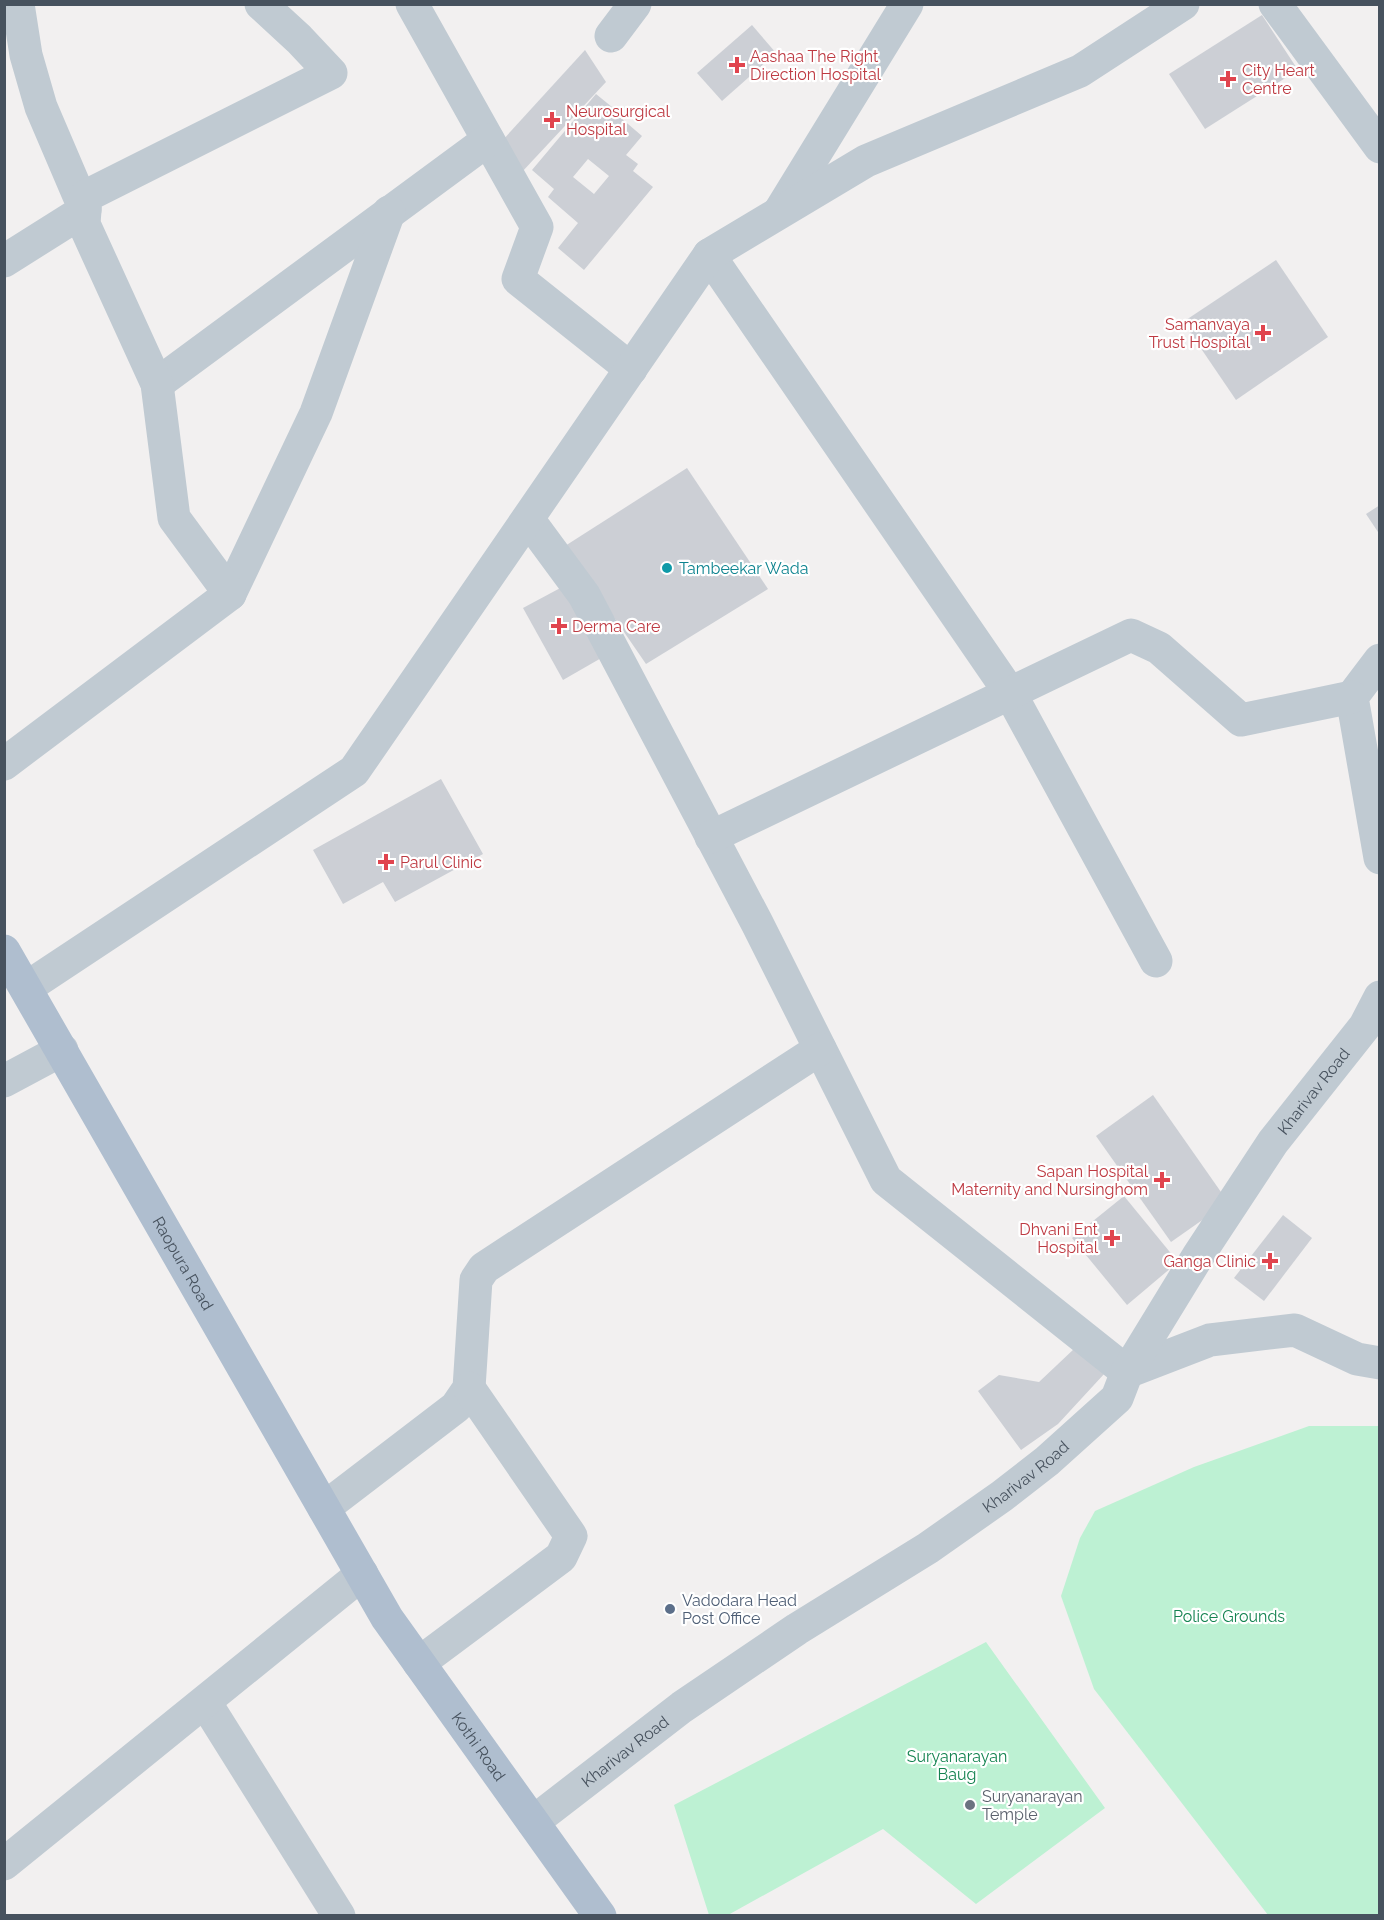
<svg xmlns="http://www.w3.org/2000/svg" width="1384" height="1920" font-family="Raleway,sans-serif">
<rect width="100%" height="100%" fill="#f2f0f0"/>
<!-- green -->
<g fill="#bdf1d3">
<polygon points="1309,1426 1379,1426 1379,1915 1268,1915 1094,1689 1061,1596 1080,1538 1095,1511 1194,1467"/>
<polygon points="986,1642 1105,1808 976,1904 883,1829 728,1915 709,1915 674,1805"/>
</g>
<!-- building -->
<g fill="#cccfd5" fill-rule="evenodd">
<polygon points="1262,15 1298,70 1205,129 1169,74"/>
<polygon points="752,25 776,53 722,101 697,73"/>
<polygon points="585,50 606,82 521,173 501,142"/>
<path d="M596,94L623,116L621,118L642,136L626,155L638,164L633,171L653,187L584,270L558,248L578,223L548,197L554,189L532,170ZM588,159L609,176L594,194L573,177Z"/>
<polygon points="1276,260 1328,337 1236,400 1183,322"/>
<polygon points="687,468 768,589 646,664 565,546"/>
<polygon points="1380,505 1380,535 1366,514"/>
<polygon points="564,586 603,657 563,680 523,608"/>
<polygon points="441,779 483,854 395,902 383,882 343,904 313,850"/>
<polygon points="1153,1095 1228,1202 1171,1242 1096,1136"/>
<polygon points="1124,1196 1178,1262 1127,1305 1072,1238"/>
<polygon points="1283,1215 1312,1238 1264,1301 1234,1278"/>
<polygon points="1075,1348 1105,1373 1058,1424 1021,1450 978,1391 999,1375 1039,1382"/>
</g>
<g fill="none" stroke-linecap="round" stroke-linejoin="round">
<!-- minor -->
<g stroke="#c0cad2" stroke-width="33">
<polyline points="412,4 537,227 518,279 631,369"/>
<polyline points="1275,4 1380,147"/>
<polyline points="611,36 635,4"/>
<polyline points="780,211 907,4"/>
<polyline points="709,255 1010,693 1156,961"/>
<polyline points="4,261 85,210 41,107 26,55 18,4"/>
<polyline points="157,384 488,140"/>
<polyline points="528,519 584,595 757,923 886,1180 1127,1372 1210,1340 1295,1330 1357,1359 1380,1363"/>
<polyline points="230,594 316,413 389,212"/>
<polyline points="1380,660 1352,697 1380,858"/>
<polyline points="4,764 230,594 174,518 157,384 84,224 86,196 331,73 299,39 261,4"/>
<polyline points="711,837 1131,635 1159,648 1241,720 1352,697"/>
<polyline points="26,988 354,771 709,255 866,161 1080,71 1183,4"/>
<polyline points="4,1081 62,1050"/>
<polyline points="324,1508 456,1407 469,1388 476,1280 484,1268 820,1049"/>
<polyline points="419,1663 561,1557 571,1536 469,1388"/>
<polyline points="205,1702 339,1916"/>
<path id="s1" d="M533,1822L682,1707L797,1629L928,1548L1002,1496L1047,1461L1117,1398L1127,1372L1198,1256L1273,1142L1365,1026L1380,997"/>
<polyline points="4,1864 362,1574"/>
</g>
<!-- primary -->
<path stroke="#afbecf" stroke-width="33" id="s2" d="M4,951L387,1618L600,1916"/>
</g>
<!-- markers -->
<g fill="#e0444e" stroke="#fff" stroke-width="2">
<path d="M734 56h6v6h6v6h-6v6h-6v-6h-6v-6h6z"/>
<path d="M1225 70h6v6h6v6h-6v6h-6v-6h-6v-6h6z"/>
<path d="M549 111h6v6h6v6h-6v6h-6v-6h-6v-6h6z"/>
<path d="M1260 324h6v6h6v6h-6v6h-6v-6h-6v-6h6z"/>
<path d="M556 617h6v6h6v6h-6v6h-6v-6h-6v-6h6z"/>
<path d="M383 853h6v6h6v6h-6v6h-6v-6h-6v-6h6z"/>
<path d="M1159 1171h6v6h6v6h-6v6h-6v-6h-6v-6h6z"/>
<path d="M1109 1229h6v6h6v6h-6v6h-6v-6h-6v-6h6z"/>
<path d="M1267 1252h6v6h6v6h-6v6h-6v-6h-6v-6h6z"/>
</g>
<circle fill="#0f9aa8" stroke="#fff" stroke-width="2" cx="667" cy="568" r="6"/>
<circle fill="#5c6f8a" stroke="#fff" stroke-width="2" cx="670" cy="1609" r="6"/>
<circle fill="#6b7280" stroke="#fff" stroke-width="2" cx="970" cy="1805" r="6"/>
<g text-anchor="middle" stroke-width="4.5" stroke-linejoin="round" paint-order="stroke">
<!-- health labels -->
<g font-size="16" fill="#be3a42" stroke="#fff" text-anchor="start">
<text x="750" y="62">Aashaa The Right<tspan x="750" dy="18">Direction Hospital</tspan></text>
<text x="1242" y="76">City Heart<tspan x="1242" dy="18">Centre</tspan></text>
<text x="566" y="117">Neurosurgical<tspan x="566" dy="18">Hospital</tspan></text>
<text x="1250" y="330" text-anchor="end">Samanvaya<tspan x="1250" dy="18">Trust Hospital</tspan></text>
<text x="572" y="632">Derma Care</text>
<text x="400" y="868">Parul Clinic</text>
<text x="1148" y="1177" text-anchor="end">Sapan Hospital<tspan x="1148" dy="18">Maternity and Nursinghom</tspan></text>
<text x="1098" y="1235" text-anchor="end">Dhvani Ent<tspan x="1098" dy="18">Hospital</tspan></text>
<text x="1256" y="1267" text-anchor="end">Ganga Clinic</text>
</g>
<!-- culture labels -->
<g font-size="16" fill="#0d838f" stroke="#fff" text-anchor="start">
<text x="679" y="574">Tambeekar Wada</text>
</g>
<!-- street labels -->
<g font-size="16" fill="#47525e" stroke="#fff">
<text dy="6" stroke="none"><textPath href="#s1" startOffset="1088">Kharivav Road</textPath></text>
<text dy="6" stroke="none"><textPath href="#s2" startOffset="360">Raopura Road</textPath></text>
<text dy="6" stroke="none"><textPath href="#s1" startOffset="602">Kharivav Road</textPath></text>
<text dy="6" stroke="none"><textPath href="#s2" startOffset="927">Kothi Road</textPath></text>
<text dy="6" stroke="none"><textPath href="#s1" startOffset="116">Kharivav Road</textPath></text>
</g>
<!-- service labels -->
<g font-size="16" fill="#4e5e75" stroke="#fff" text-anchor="start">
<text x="682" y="1606">Vadodara Head<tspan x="682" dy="18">Post Office</tspan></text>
</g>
<!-- park labels -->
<g font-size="16" fill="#148350" stroke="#fff">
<text x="1229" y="1622">Police Grounds</text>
<text x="957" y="1762">Suryanarayan<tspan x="957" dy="18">Baug</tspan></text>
</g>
<!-- worship labels -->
<g font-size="16" fill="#5b616d" stroke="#fff" text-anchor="start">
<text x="982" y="1802">Suryanarayan<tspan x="982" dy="18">Temple</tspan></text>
</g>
</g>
<!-- border -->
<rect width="1384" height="1920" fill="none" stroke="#47525e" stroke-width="12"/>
</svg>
